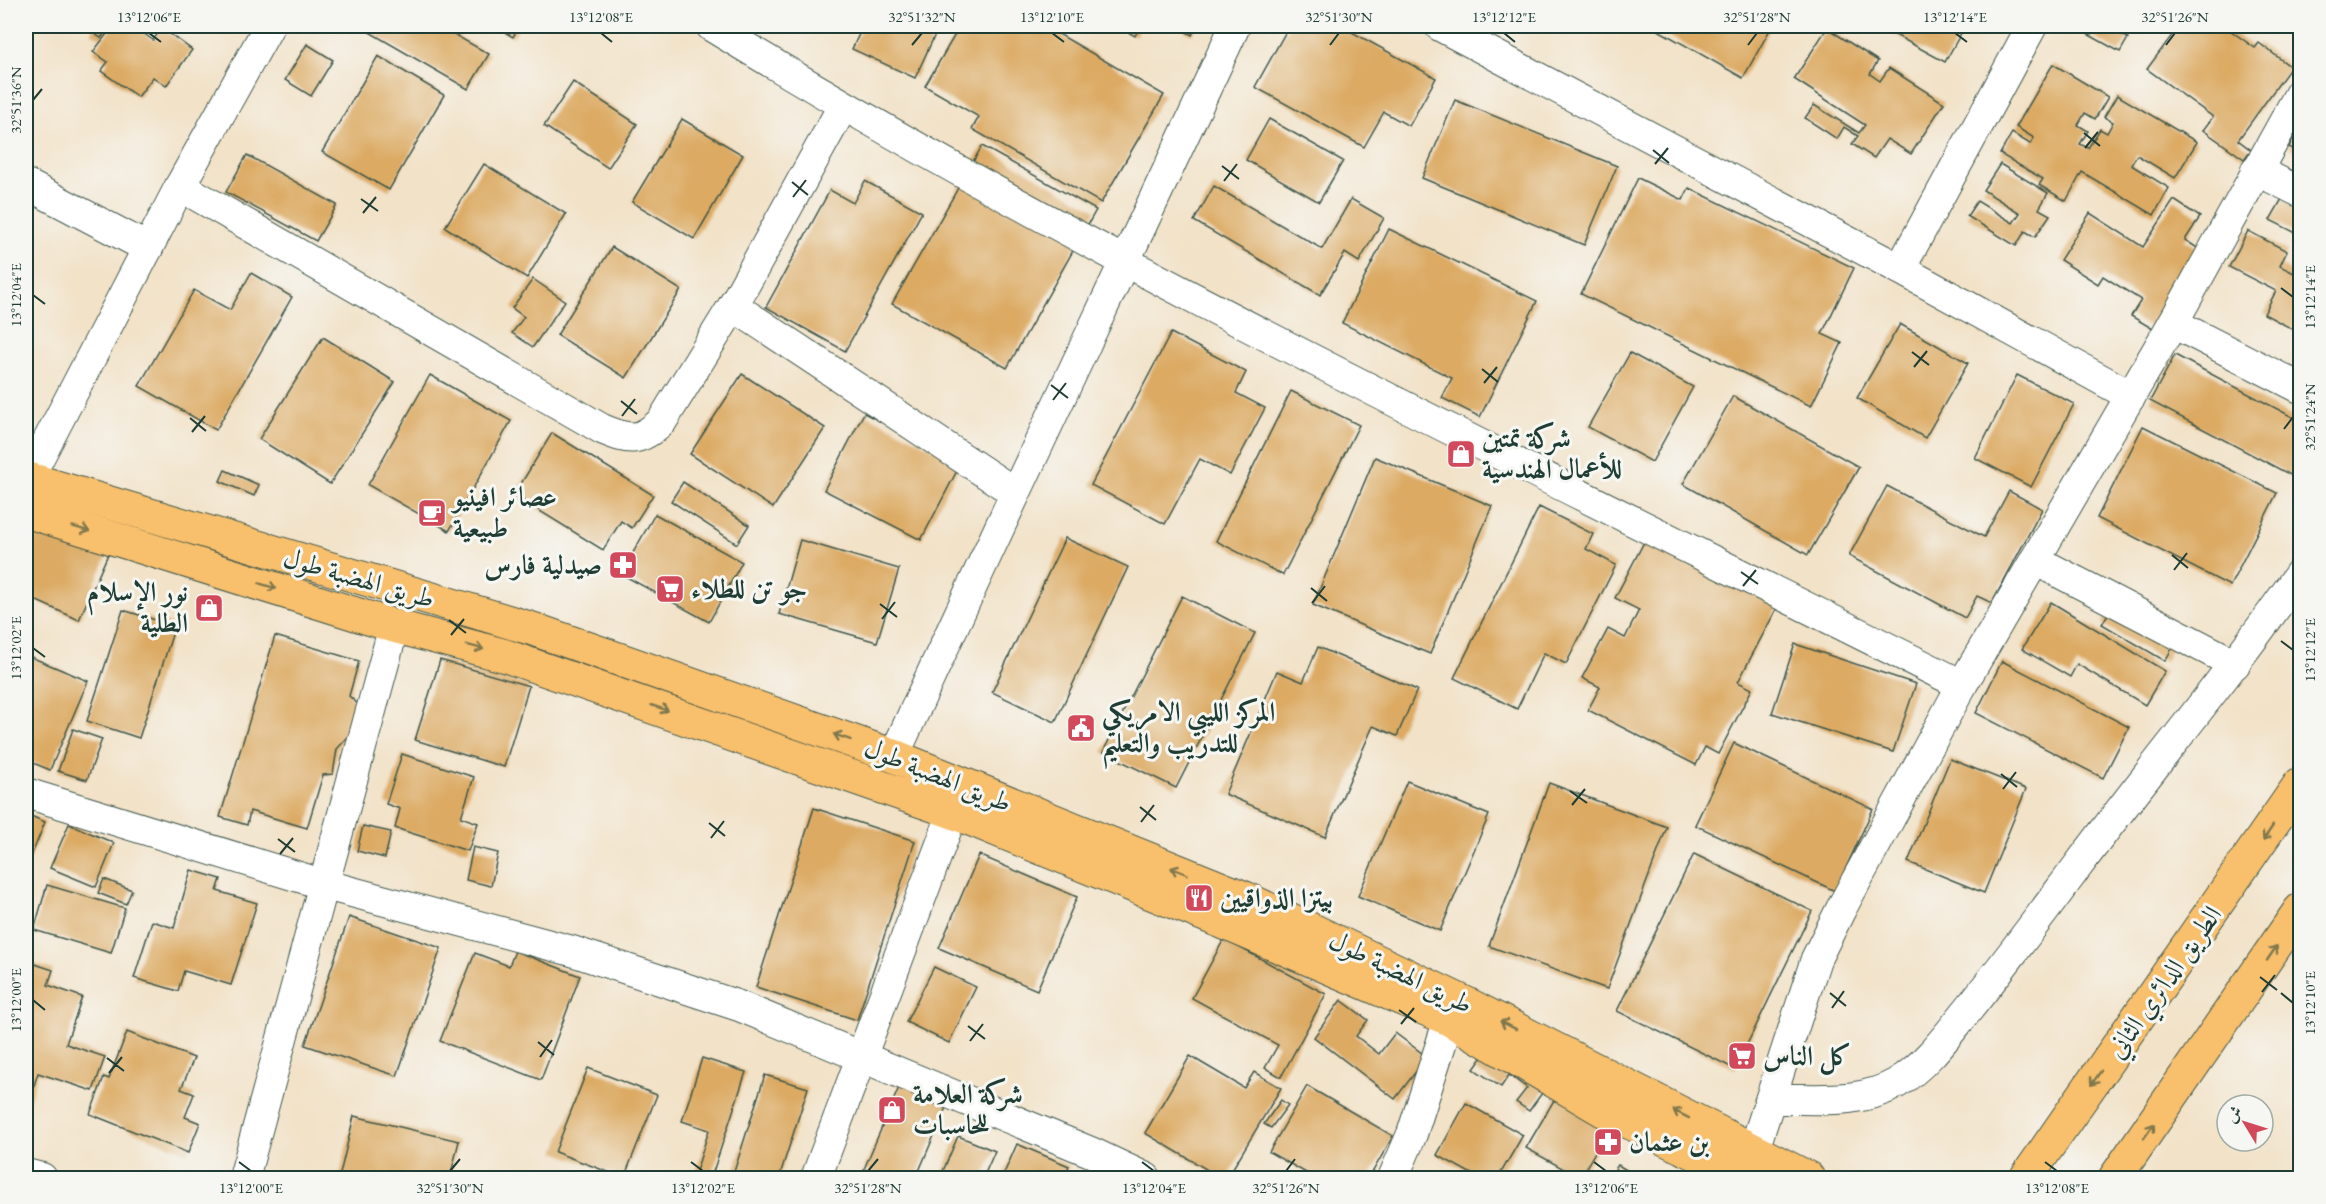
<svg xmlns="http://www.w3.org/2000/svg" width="2326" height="1204" font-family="'EB Garamond',Amiri,serif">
<rect width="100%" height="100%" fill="#f6f6f2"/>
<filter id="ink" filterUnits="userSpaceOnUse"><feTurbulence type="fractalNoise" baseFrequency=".0167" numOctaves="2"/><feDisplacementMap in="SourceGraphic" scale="12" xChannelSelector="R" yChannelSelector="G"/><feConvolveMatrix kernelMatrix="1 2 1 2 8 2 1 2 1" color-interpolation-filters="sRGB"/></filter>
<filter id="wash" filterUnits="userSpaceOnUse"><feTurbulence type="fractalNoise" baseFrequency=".008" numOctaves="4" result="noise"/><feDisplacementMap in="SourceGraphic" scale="24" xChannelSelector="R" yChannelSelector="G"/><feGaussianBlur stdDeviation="1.35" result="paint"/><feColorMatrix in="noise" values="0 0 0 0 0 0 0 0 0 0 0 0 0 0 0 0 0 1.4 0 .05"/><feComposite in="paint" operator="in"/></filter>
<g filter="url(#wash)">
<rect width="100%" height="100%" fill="#f2e2c8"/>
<g id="blocks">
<!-- building -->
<g fill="#dcaa64">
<polygon points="96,26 110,26 101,38 91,32"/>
<polygon points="113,26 133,26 153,40 162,28 192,50 166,86 153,77 138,97 101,71 108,62 93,52"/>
<polygon points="359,26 439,26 489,54 468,89"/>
<polygon points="494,26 520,26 513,37"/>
<polygon points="863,26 939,26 915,78 852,49"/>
<polygon points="960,26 1045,26 1164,95 1101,203 972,129 979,117 925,86"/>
<polygon points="1117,26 1140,26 1135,36"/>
<polygon points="1176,26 1197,26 1192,35"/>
<polygon points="1289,26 1341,26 1436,78 1409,126 1384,112 1364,147 1255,87"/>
<polygon points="1651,26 1772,26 1743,78"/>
<polygon points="1879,26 1965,26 1945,62"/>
<polygon points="2073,26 2105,26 2128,38 2120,52"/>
<polygon points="2179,26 2224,26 2255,48 2259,43 2291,67 2238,140 2251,150 2244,159 2203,130 2213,117 2147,69"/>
<polygon points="1827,28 1878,61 1870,74 1880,81 1889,68 1944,103 1911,154 1887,139 1874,158 1852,144 1858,136 1844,127 1837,139 1805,118 1814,105 1859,133 1865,125 1794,79"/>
<polygon points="307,44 333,60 311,96 285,80"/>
<polygon points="378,56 444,95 389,190 322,152"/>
<polygon points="2053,64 2108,97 2095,119 2085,113 2078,125 2088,131 2080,144 2088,148 2100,129 2107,133 2113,122 2104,117 2117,95 2197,142 2175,178 2137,155 2131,165 2169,188 2154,215 2082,172 2066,201 2039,185 2043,179 2000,154 2012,133 2030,144 2034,138 2016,127"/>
<polygon points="573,82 637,124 608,168 544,126"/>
<polygon points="1455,100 1617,166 1584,245 1422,178"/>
<polygon points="682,119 743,155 694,239 632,202"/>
<polygon points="1269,119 1343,161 1319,202 1246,160"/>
<polygon points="2300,125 2300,153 2289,147"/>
<polygon points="982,146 1096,210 1007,368 892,304"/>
<polygon points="247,155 337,205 316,241 226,192"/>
<polygon points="484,164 566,214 527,278 445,227"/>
<polygon points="2000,164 2048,193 2039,209 2050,215 2035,237 2025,231 2016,246 1967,216 1977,201 2013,223 2020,213 1983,190"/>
<polygon points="1638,178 1683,200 1689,188 1854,268 1822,334 1842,343 1811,406 1581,294"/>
<polygon points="865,181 922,212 845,351 766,307 830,190 853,203"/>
<polygon points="1214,186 1322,249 1351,199 1384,218 1359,262 1345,253 1320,295 1194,221"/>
<polygon points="2300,194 2300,235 2270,220 2282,199"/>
<polygon points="2174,200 2200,217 2185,240 2202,251 2153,329 2131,316 2141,300 2103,276 2098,284 2060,260 2090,213 2143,247"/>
<polygon points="1389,229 1537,301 1480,417 1442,398 1452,378 1342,323"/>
<polygon points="2248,231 2287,251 2280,266 2300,276 2300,333 2264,314 2276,291 2229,267"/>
<polygon points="612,247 681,290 626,378 557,335"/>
<polygon points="251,273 292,297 216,430 139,386 194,290 230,310"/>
<polygon points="533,279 565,301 533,347 512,333 524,317 512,308"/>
<polygon points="1900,324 1968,363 1925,438 1857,398"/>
<polygon points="1171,333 1246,372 1236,393 1265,408 1230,475 1200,459 1165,524 1091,485"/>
<polygon points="323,337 395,382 330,484 259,439"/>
<polygon points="1630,353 1693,387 1652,462 1588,427"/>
<polygon points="2175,355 2300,421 2300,480 2150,401"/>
<polygon points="742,374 825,428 773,508 690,454"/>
<polygon points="430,375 511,421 449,531 368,485"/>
<polygon points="2017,375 2074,404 2031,487 1975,458"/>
<polygon points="1291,391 1359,425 1283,575 1216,541"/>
<polygon points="1733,396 1859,467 1808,555 1683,484"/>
<polygon points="864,413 961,463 921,540 824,490"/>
<polygon points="2143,426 2277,493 2230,586 2097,518"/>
<polygon points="552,433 653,495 632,528 621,521 603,550 514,495"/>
<polygon points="1375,457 1492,506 1430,654 1313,605"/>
<polygon points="225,470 259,485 254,496 220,481"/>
<polygon points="683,482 749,525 737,544 671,501"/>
<polygon points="1887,486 1984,537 2009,491 2042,509 1992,603 1977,596 1965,618 1849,556"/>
<polygon points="1539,507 1593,534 1586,549 1616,565 1566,664 1544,653 1517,709 1454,678"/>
<polygon points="655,514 742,562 709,622 621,574"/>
<polygon points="26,516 108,554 79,620 26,596"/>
<polygon points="1657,517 1789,585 1738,682 1752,689 1718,754 1705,747 1696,765 1588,710 1600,687 1582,678 1608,629 1625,638 1639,610 1615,598"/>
<polygon points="1065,538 1128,567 1055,722 992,692"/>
<polygon points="800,540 899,569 877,642 779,614"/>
<polygon points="2119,595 2182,631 2165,661 2102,624"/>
<polygon points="1182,596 1255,633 1176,788 1103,752"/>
<polygon points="2051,602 2165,671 2145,705 2077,664 2070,677 2022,649"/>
<polygon points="123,610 175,626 139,738 87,721"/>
<polygon points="275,636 359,661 349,696 369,714 337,749 333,774 323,775 307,828 250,811 247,825 220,817"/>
<polygon points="1795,644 1916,684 1893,752 1772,713"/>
<polygon points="1318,647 1417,690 1397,736 1373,726 1325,837 1225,794 1277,671 1303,682"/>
<polygon points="26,655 88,681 50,770 26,760"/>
<polygon points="440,660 529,686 504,767 415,740"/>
<polygon points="2002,661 2129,727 2103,778 1976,713"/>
<polygon points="73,729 102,739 87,780 58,771"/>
<polygon points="1734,743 1873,809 1835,891 1695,825"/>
<polygon points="402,754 474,777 461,817 478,823 468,851 395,828 400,809 386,804"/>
<polygon points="1950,759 2026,789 1984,893 1908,862"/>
<polygon points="1407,781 1489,815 1440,931 1358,896"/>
<polygon points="1549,783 1667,827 1607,989 1489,946"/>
<polygon points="814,808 915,841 857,1020 756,987"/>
<polygon points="26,814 45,822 26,869"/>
<polygon points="69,824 114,843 96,887 50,868"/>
<polygon points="363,826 391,832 385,858 357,851"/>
<polygon points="473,847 498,853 491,886 466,880"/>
<polygon points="1694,854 1812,911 1735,1069 1617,1011"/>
<polygon points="979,855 1077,897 1037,990 939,948"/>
<polygon points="191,870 221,879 217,891 257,903 231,985 184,971 178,991 134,978 152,921 174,928"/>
<polygon points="104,879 132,890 126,904 98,893"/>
<polygon points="47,885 125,908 111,953 34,930"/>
<polygon points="349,917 441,948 397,1076 305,1045"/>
<polygon points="1224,939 1326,994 1281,1077 1265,1068 1278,1045 1192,998"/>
<polygon points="515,951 580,976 541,1080 440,1041 475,953 509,966"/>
<polygon points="26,961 53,970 48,985 82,997 66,1044 105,1057 93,1091 38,1073 29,1101 26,1100"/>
<polygon points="934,967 976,987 949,1043 906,1022"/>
<polygon points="1341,1000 1368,1020 1356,1036 1379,1054 1395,1033 1427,1057 1395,1099 1314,1037"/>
<polygon points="127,1032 194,1058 181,1089 194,1094 185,1117 200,1123 188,1153 90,1114 104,1077 109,1079"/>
<polygon points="1497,1037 1553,1078 1529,1111 1516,1102 1527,1088 1509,1075 1501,1087 1474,1069"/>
<polygon points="1190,1056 1244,1088 1254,1072 1281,1088 1227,1178 1221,1178 1145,1133"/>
<polygon points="702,1058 746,1072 711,1178 694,1178 709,1130 682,1121"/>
<polygon points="588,1068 657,1095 624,1178 555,1152"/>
<polygon points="765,1075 808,1088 779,1178 732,1178"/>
<polygon points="903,1078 950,1098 916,1178 887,1178 864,1169"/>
<polygon points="1307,1086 1393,1136 1369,1178 1315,1178 1269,1152"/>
<polygon points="1557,1095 1610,1126 1580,1178 1526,1148"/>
<polygon points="1281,1100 1288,1105 1271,1128 1264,1124"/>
<polygon points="1466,1103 1523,1135 1498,1178 1479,1178 1437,1155"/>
<polygon points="354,1116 459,1141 450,1178 339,1178"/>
<polygon points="958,1136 995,1151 983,1178 940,1178"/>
<polygon points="1017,1144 1069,1166 1063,1178 1002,1178"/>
<polygon points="1618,1165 1640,1178 1609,1178"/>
</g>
</g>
</g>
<g filter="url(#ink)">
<use href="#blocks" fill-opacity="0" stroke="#3f564a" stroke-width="1.5"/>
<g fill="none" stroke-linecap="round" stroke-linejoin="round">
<!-- street casing -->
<g stroke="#3f564a" stroke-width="32">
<g id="street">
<path d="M711,26C1113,272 1541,473 1962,685"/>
<polyline points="1440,26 1900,269 2131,396"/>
<polyline points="2256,170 2300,192"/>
<polyline points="26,184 148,248"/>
<path d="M180,186L602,429C630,441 640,442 662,421L733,306L843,106"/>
<polyline points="1900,269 2032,26"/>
<polyline points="733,306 1014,492"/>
<polyline points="2173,323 2300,388"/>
<polyline points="28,479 180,186 269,26"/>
<polyline points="2035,560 2235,664"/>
<path d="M894,756C1005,511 1122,270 1235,26"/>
<polyline points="26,793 322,884 572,951 739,1006 1093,1153 1146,1178"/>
<path d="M1773,1099C1814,1098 1860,1105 1897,1083C1925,1066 1946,1037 1967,1011C2005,964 2041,915 2077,867C2151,768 2230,674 2300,573"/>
<polyline points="26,1174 42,1178"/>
<polyline points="1746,1174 1816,959 1841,909 1962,685 2173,323 2300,93"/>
<polyline points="244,1178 394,626"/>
<polyline points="816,1178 953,812"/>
<polyline points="1393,1178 1412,1134 1449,1019"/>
</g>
</g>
<!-- highway casing -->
<g stroke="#3f564a" stroke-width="35">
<g id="highway">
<polyline points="26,478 533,629 894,756 1245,898 1465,1003 1808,1178"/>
<polyline points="26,511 394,626 506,656 953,812 1227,924 1449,1019 1603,1110 1748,1178"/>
<polyline points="2026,1178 2300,784"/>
<polyline points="2115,1178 2300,910"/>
</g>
</g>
<!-- street -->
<use href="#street" stroke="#fff" stroke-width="30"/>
<!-- highway -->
<use href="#highway" stroke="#f8bf6c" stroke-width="33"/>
</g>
<!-- one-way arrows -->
<defs><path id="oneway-shaft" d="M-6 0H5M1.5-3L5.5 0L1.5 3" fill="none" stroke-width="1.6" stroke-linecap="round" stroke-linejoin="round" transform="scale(1.5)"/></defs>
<g stroke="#81784d">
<use href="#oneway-shaft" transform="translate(81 529) rotate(17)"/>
<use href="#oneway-shaft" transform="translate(268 586) rotate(17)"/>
<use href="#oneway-shaft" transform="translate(475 647) rotate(15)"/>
<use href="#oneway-shaft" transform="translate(660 708) rotate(19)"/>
<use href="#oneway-shaft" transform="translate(842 737) rotate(-161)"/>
<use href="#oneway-shaft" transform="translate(2268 833) rotate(124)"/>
<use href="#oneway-shaft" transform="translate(1179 871) rotate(-158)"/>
<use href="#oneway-shaft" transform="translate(2272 953) rotate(-56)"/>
<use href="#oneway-shaft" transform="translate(1508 1025) rotate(-153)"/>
<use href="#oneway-shaft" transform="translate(2096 1078) rotate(125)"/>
<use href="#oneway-shaft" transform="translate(1681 1114) rotate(-153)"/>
<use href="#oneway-shaft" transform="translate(2149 1131) rotate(-55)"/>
</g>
</g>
<!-- ticks -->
<path fill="none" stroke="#1f3d34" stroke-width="2" d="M149,33L161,42M601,33L612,42M1052,33L1064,42M1504,33L1515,42M1955,33L1967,42M912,45L922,33M1330,45L1339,33M1748,45L1757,33M2166,45L2175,33M33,100L42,89M2084,133L2100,146M2085,148L2098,132M1653,150L1669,163M1655,164L1668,148M1222,166L1239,179M1224,181L1237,164M792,182L808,195M793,197L806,180M361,199L378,211M363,213L376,197M2281,288L2293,297M33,295L45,304M1912,352L1929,365M1914,367L1927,351M1482,369L1498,382M1484,383L1497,367M1051,385L1068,398M1053,400L1066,383M621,401L637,414M622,416L635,399M190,418L206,431M2284,429L2293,417M192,432L205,416M2172,555L2188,568M2174,570L2187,553M1741,572L1758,584M1743,586L1756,570M1311,588L1327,601M1312,603L1325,586M880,604L897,617M882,619L895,602M449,620L466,633M451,635L464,619M2281,641L2293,650M33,648L45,657M2001,774L2017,787M2003,789L2016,772M1570,791L1587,803M1572,805L1585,789M1140,807L1156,820M1141,822L1154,805M709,823L725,836M711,838L724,821M278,839L295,852M280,854L293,838M2260,977L2277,990M2262,992L2275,975M1830,993L1846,1006M2281,993L2293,1003M33,1000L45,1010M1832,1008L1844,991M1399,1010L1416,1022M1401,1024L1414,1008M968,1026L985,1039M970,1041L983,1024M538,1042L554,1055M540,1057L552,1040M107,1058L124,1071M109,1073L122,1057M239,1162L251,1171M691,1162L703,1171M1142,1162L1154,1171M1594,1162L1606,1171M2045,1162L2057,1171M450,1171L460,1159M868,1171L878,1159M1286,1171L1295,1159"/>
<!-- icons -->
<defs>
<g id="shop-square" transform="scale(1.5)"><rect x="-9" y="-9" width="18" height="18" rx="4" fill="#d1495b" stroke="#f6f6f2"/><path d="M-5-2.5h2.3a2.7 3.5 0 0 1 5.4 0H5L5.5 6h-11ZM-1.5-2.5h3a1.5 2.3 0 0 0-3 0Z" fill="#fff"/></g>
<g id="cafe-square" transform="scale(1.5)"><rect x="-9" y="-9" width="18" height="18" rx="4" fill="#d1495b" stroke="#f6f6f2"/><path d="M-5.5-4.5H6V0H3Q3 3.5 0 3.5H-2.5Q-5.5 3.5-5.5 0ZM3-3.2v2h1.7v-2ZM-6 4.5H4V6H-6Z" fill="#fff"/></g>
<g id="pharmacy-square" transform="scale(1.5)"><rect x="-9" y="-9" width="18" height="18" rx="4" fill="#d1495b" stroke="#f6f6f2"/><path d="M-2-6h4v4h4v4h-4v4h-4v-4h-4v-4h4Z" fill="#fff"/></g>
<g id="supermarket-square" transform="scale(1.5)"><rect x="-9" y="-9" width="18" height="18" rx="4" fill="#d1495b" stroke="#f6f6f2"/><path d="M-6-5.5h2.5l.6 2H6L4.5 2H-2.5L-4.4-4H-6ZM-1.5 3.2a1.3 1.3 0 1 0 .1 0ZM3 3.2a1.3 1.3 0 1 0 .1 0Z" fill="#fff"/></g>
<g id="civic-square" transform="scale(1.5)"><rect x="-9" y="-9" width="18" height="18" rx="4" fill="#d1495b" stroke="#f6f6f2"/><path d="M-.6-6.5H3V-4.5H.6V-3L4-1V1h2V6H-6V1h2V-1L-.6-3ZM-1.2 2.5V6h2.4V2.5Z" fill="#fff"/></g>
<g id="restaurant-square" transform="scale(1.5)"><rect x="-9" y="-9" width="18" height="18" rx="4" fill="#d1495b" stroke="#f6f6f2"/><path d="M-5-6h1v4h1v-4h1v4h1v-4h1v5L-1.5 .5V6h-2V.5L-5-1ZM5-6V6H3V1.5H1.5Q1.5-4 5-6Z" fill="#fff"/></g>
</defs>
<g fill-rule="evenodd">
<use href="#shop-square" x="1461" y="454"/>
<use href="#cafe-square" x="432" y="513"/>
<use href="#pharmacy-square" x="623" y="565"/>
<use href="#supermarket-square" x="670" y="589"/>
<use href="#shop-square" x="209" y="608"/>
<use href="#civic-square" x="1081" y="728"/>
<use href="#restaurant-square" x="1199" y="898"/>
<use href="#supermarket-square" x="1742" y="1056"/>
<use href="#shop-square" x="892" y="1110"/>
<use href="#pharmacy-square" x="1608" y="1142"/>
</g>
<g text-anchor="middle" stroke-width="6" stroke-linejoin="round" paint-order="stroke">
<!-- poi labels -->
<g font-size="27" font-weight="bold" fill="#1f3d34" stroke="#f6f6f2" text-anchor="start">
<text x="1482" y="447">شركة تمتين<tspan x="1482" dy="31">للأعمال الهندسية</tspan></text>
<text x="453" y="506">عصائر افينيو<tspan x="453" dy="31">طبيعية</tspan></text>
<text x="602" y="574" text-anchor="end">صيدلية فارس</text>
<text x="691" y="598">جو تن للطلاء</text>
<text x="188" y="601" text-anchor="end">نور الإسلام<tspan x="188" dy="31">الطلية</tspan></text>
<text x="1102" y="721">المركز الليبي الامريكي<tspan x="1102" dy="31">للتدريب والتعليم</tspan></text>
<text x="1220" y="907">بيتزا الذواقيين</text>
<text x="1763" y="1065">كل الناس</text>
<text x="913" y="1103">شركة العلامة<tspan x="913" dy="31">للحاسبات</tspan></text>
<text x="1629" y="1151">بن عثمان</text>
</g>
<!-- street labels -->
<g font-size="27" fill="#1f3d34" stroke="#f6f6f2">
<text transform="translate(359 578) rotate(16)" y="9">طريق الهضبة طول</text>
<text transform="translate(938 775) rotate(22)" y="9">طريق الهضبة طول</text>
<text transform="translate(1401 972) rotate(26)" y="9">طريق الهضبة طول</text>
<text transform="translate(2164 982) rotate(-55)" y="9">الطريق الدائري الثاني</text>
</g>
</g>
<!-- margin -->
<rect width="2326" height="1204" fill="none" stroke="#f6f6f2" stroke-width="66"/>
<!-- north arrow -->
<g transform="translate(2245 1123) rotate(308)"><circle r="28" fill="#f6f6f2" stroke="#a0aca6" stroke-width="1.5"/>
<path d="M0-4.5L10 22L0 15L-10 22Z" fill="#d1495b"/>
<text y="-9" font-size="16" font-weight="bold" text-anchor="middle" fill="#1f3d34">ش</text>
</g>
<rect x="33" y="33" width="2260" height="1138" fill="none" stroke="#1f3d34" stroke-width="2"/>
<g font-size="15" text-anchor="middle" fill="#1f3d34">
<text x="149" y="22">13°12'06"E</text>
<text x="601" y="22">13°12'08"E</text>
<text x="922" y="22">32°51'32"N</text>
<text x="1052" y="22">13°12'10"E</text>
<text x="1339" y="22">32°51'30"N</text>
<text x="1504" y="22">13°12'12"E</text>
<text x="1757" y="22">32°51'28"N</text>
<text x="1955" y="22">13°12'14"E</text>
<text x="2175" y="22">32°51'26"N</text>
<text transform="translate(16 100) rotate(-90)" y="5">32°51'36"N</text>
<text transform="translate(16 295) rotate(-90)" y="5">13°12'04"E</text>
<text transform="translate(2310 297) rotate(-90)" y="5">13°12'14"E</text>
<text transform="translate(2310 417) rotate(-90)" y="5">32°51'24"N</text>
<text transform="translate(16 648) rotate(-90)" y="5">13°12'02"E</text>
<text transform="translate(2310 650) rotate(-90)" y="5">13°12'12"E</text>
<text transform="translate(16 1000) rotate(-90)" y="5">13°12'00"E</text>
<text transform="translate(2310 1003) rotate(-90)" y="5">13°12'10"E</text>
<text x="251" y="1193">13°12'00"E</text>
<text x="450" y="1193">32°51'30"N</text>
<text x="703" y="1193">13°12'02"E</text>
<text x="868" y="1193">32°51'28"N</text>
<text x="1154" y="1193">13°12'04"E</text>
<text x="1286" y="1193">32°51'26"N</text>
<text x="1606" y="1193">13°12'06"E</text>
<text x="2057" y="1193">13°12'08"E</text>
</g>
</svg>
